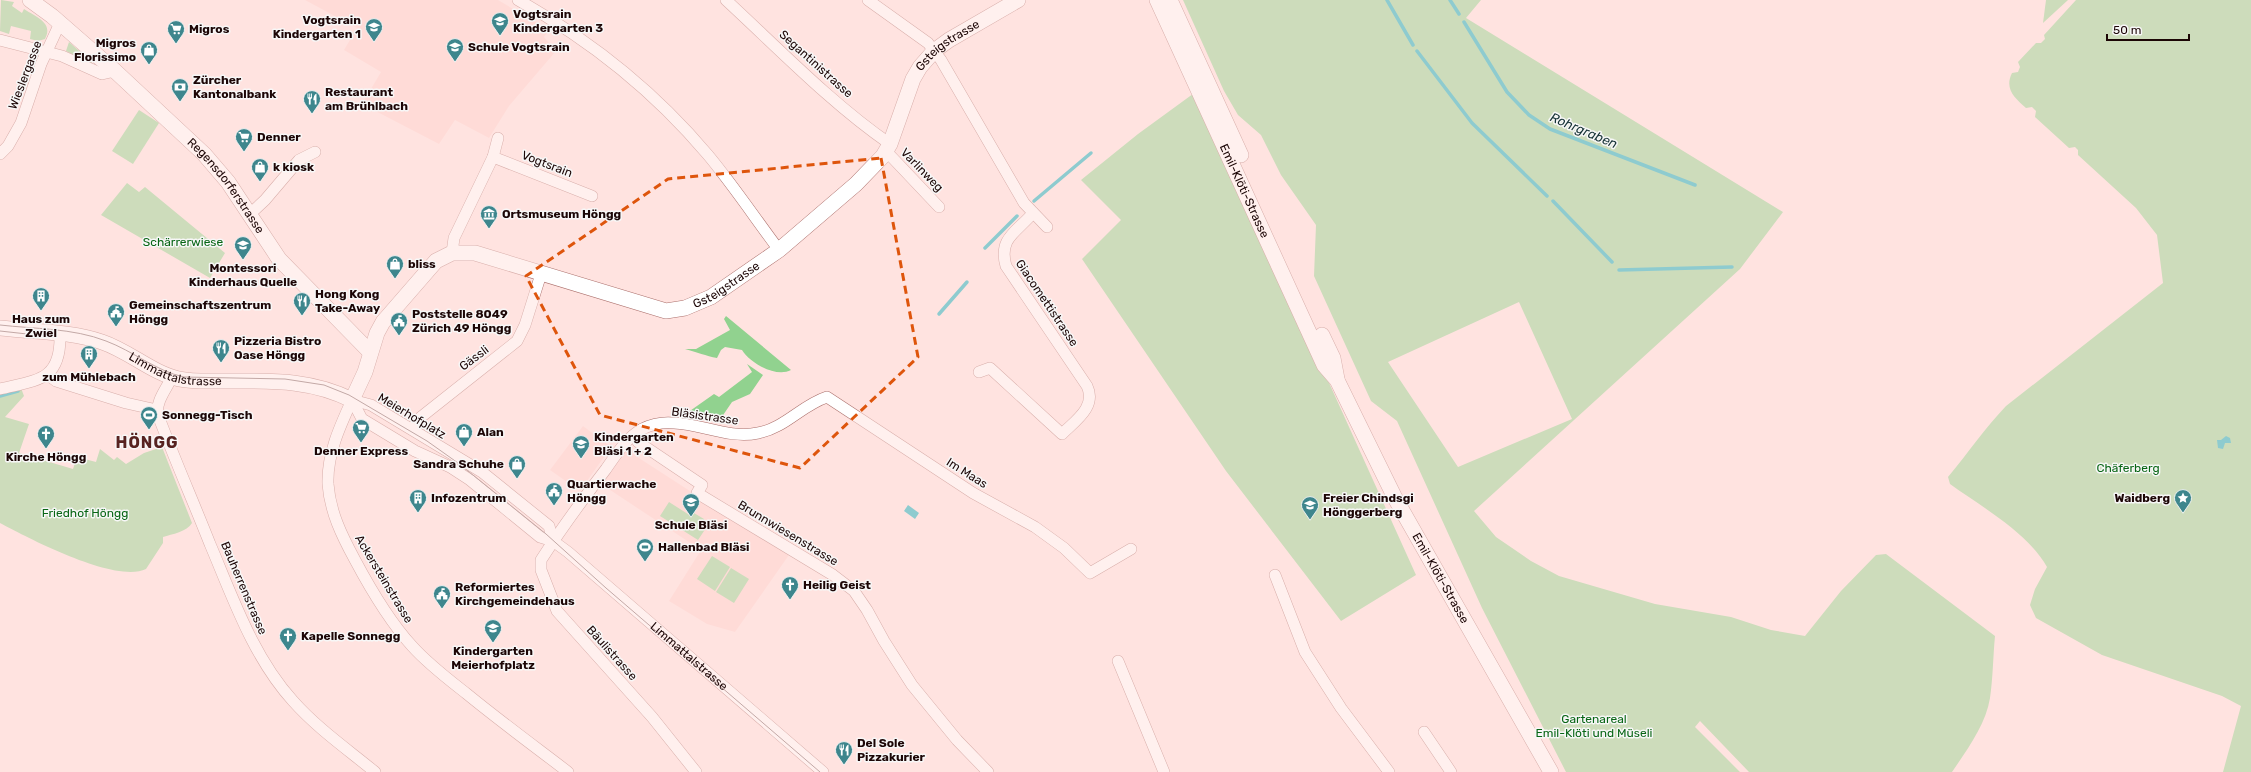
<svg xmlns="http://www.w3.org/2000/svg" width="2251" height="772" font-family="Rubik,sans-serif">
<rect width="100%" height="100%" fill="#ffe3e0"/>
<!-- built -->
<g fill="#ffd1cd">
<polygon points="305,0 498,0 549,30 544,37 556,51 509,106 489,138 455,120 439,144 362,104 381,72 344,50 357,28"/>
<polygon points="583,426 611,447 580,491 550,470"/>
<polygon points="625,449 789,555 735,632 707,624 669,601 701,550 601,484"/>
</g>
<!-- green -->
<g fill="#91d28f" fill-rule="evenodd">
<path d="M1,0L14,2L12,6L22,13L24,9C36,17 54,23 45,39L38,41L30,39L31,31L11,26L9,34L0,31Z"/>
<path d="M1183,0H1481L1466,18L1783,212L1740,269L1474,511L1496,537L1531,561L1559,576L1655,604L1731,617L1771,630L1805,636L1841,591L1876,555L1886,554L1995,636C1993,657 1993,678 1990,698C1986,724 1967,750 1952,772H1749L1700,721L1695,727L1740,772H1566L1482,608L1397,421L1371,401L1314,276L1316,225L1281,175L1261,135L1238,115L1224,91ZM1519,302L1572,419L1458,467L1388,362Z"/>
<polygon points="2046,0 2068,0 2043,23"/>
<path d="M2076,0H2251V772H2223L2241,706L2222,696L2102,655L2036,618L2030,605L2035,589L2047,567C2026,531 1983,508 1950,484L1948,477C1968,453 1985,428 2006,406L2163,283L2157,235L2136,208L2078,155V150L2075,147L2069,148L2035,117L2036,111L2032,107L2026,108C2015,98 2004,89 2012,73L2018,72L2020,67L2018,62L2036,43H2041L2045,39L2044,35Z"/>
<polygon points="69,42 92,62 91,64 66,51"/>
<polygon points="1197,91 1416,575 1341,621 1226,471 1082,259 1121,220 1081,180 1138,134"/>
<polygon points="139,110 159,123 133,164 112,151"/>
<polygon points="127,183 139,192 145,187 225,253 210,278 101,215"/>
<path d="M726,316L791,370C776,378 750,363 742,350L725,347L721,350L717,358C706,356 697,352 685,349H696L730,330L724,319Z"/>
<polygon points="747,364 763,375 750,394 732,402 719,421 699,419 687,413 714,394 719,397 752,372"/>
<path d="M21,388L24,396L5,417L29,424L19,453L73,469L77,457L96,462L100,449L114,460L117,457L126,464L144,453L162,447L192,523C187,532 172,534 163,537V543L146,569C116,584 28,538 0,523V393Z"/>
<polygon points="669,502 691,516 694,513 704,519 706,528 698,540 660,516"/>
<polygon points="712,556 730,567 715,591 697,579"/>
<polygon points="731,568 749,579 734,603 716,592"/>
</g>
<!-- water -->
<g fill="#05aebb">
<polygon points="2226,436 2230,438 2231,443 2225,443 2223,449 2218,448 2217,440 2221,440"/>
<polygon points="908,505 919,513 915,519 904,511"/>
</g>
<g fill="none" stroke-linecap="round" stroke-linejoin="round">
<!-- stream -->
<g stroke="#05aebb" stroke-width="3.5">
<polyline points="1387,0 1413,45"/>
<polyline points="1450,0 1459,14"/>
<polyline points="1464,22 1507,92 1529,115 1550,129 1695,185"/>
<polyline points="1417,51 1472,123 1547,196"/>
<polyline points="1034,201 1091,153"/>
<polyline points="1553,201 1612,262"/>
<polyline points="985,248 1017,216"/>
<polyline points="1619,270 1732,267"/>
<polyline points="939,314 967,282"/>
<polyline points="0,396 18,391"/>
</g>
<!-- street casing -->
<g stroke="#ab6f6b" stroke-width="12">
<g id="street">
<path d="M518,0C590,40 654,91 708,155C733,185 755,218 779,250"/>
<path d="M726,0C778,48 832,104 890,144"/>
<polyline points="868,0 928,43 941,60 1024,203 1047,227"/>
<polyline points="0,40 62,56 102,74 115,71"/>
<polyline points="886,151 939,207"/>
<polyline points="0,154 8,146 21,123 41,64 60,23"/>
<polyline points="493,157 592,196"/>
<polyline points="250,214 265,200 299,160 315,152"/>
<polyline points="452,253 454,238 493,157 498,138"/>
<path d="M979,372L990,368L1062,434C1075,421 1097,407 1087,386L1006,266C998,238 1017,232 1033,213"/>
<polyline points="48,375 56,381 126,403 157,410"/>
<path d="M172,377C167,388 155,402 158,415C174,458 193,501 210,544C233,598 253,657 293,701C317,728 347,749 375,772"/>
<path d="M0,389C37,380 61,381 60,335"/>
<path id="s1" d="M352,400L362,419L415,451L450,467L470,480L540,537L553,541L568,552L823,772"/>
<path d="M352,400C340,426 327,454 328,484C330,512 342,536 355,560C371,590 389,621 412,646C428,664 448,679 467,694C500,721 534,746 568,772"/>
<polyline points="352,400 371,405 482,472 549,526 553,541"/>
<polyline points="412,429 421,417 517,341 525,325 541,274"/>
<polyline points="634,435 638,442 702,485 697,493 833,575 854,591 867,610 884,641 912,685 957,740 988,772"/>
<polyline points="1275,575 1305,652 1341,708 1389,772"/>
<polyline points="1118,661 1164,772"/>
<polyline points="1424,732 1451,772"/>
<path d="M696,772L652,717L557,611L541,570V560C561,529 583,499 606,469C616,455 626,438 642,429C652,424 664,422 674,423C702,424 729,439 758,433C785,428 802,405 827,397L973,493L1035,527L1064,548L1090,573L1131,549"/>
</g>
</g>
<!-- secondary casing -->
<g stroke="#ab6f6b" stroke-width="16">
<g id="secondary">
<path id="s2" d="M30,0L52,16L115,71L204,154L228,182L279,259L370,352"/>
<path id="s3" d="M1157,0L1324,365L1337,380L1395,498L1551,772"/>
<polyline points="1170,0 1241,155"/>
<path id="s4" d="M0,328C33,332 71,331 102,342C129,351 152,373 179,379C194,382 210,381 225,381C271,381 310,379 352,400L365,372L377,333L383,322L436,261L452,253H475L666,311L685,308L711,297L779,250L856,184L883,156L890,144L913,79L920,67L934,51L949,40L1018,0"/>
<polyline points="1322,335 1333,358 1337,379"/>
</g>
</g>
<!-- street -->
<use href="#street" stroke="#fff" stroke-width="11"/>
<!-- secondary -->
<use href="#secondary" stroke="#fff" stroke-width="15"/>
<!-- tram -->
<g stroke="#7a6160" stroke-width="1">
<path d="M0,325C34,329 73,328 106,341C133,351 156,371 184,377L285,379L324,385L349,395L427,441L458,463L546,534L606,588L820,772"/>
<polyline points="0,331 54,337"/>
</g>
</g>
<!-- marked area -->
<path d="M0 0H2251V772H0ZM881,158L918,357L800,468L600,415L526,276L668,179Z" fill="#ffe3e0" fill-opacity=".55" fill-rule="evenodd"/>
<path fill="none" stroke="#de550c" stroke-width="3" stroke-dasharray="8 5" stroke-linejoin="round" d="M881,158L918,357L800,468L600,415L526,276L668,179Z"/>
<!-- icons -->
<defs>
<g id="school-pin" transform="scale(0.9)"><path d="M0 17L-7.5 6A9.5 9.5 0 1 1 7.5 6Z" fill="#3e868d" stroke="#f7f7f7"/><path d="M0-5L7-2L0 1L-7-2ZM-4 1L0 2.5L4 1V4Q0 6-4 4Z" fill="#fff"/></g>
<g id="supermarket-pin" transform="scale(0.9)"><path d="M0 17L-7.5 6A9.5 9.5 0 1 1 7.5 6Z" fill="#3e868d" stroke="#f7f7f7"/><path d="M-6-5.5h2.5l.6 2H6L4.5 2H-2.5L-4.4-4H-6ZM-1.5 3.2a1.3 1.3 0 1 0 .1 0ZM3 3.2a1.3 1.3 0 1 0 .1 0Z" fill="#fff"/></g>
<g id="shop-pin" transform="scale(0.9)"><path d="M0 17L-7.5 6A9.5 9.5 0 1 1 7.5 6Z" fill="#3e868d" stroke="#f7f7f7"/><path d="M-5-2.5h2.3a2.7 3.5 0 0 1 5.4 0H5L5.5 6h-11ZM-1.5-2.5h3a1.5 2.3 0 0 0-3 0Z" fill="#fff"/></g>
<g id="bank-pin" transform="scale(0.9)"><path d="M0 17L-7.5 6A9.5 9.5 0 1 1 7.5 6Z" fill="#3e868d" stroke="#f7f7f7"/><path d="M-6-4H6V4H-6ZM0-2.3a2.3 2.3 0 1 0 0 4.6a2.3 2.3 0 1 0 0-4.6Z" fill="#fff"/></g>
<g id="restaurant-pin" transform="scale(0.9)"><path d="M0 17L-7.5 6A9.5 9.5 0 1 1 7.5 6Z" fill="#3e868d" stroke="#f7f7f7"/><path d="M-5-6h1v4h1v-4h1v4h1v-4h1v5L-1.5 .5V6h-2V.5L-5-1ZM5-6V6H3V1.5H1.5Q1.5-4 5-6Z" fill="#fff"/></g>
<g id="museum-pin" transform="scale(0.9)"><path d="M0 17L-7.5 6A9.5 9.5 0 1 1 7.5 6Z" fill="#3e868d" stroke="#f7f7f7"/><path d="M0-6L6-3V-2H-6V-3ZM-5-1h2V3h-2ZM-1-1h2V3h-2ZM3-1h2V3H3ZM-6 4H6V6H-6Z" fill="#fff"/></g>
<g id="building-pin" transform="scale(0.9)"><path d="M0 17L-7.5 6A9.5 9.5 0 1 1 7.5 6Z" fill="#3e868d" stroke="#f7f7f7"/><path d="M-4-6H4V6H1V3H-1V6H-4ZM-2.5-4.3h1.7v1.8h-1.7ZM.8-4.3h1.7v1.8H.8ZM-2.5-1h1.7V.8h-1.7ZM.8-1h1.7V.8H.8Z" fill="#fff"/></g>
<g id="civic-pin" transform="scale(0.9)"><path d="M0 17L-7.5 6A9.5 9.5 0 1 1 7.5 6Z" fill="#3e868d" stroke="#f7f7f7"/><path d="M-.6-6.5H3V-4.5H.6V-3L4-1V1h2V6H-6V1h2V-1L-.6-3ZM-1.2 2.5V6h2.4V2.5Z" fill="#fff"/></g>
<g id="stadium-pin" transform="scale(0.9)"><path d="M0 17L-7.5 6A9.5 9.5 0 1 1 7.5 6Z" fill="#3e868d" stroke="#f7f7f7"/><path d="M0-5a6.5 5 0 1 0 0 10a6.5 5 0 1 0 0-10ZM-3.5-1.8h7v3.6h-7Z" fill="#fff"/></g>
<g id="church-pin" transform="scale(0.9)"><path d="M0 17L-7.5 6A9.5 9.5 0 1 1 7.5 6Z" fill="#3e868d" stroke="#f7f7f7"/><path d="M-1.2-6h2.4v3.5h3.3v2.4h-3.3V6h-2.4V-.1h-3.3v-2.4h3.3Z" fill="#fff"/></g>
<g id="sight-pin" transform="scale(0.9)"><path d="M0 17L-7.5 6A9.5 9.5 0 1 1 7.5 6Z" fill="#3e868d" stroke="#f7f7f7"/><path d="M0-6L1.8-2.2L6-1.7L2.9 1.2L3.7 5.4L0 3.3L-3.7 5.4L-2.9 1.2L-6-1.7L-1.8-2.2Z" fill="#fff"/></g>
</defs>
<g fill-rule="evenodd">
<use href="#school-pin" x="500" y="21"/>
<use href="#school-pin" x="374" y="27"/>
<use href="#supermarket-pin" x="176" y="29"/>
<use href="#school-pin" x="455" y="47"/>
<use href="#shop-pin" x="149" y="50"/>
<use href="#bank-pin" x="180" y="87"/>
<use href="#restaurant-pin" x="312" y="99"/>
<use href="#supermarket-pin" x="244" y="137"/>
<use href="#shop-pin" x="260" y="167"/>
<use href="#museum-pin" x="489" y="214"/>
<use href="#school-pin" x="243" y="245"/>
<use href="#shop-pin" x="395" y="264"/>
<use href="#building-pin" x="41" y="296"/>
<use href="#restaurant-pin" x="302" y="301"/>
<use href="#civic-pin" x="116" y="312"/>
<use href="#civic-pin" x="399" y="321"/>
<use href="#restaurant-pin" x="221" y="348"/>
<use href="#building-pin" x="89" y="354"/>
<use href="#stadium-pin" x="149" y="415"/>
<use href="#supermarket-pin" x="361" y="428"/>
<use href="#shop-pin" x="464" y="432"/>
<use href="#church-pin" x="46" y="434"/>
<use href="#school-pin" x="581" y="444"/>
<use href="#shop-pin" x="517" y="464"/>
<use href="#civic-pin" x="554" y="491"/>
<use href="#building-pin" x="418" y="498"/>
<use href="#sight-pin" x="2183" y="498"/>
<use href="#school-pin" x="691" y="502"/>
<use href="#school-pin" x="1310" y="505"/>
<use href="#stadium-pin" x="645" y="547"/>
<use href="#church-pin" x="790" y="585"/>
<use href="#civic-pin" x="442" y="594"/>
<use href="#school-pin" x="493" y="628"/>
<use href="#church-pin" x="288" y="636"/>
<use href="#restaurant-pin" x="844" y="750"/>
</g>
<g text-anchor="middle" stroke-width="3" stroke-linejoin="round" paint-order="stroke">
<!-- poi labels -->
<g font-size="12" font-weight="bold" fill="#1c0606" stroke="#f7f7f7" text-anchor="start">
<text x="513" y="18">Vogtsrain<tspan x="513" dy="14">Kindergarten 3</tspan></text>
<text x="361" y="24" text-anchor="end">Vogtsrain<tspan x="361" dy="14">Kindergarten 1</tspan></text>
<text x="189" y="33">Migros</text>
<text x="136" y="47" text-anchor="end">Migros<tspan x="136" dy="14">Florissimo</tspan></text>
<text x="468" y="51">Schule Vogtsrain</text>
<text x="193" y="84">Zürcher<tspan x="193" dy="14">Kantonalbank</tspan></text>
<text x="325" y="96">Restaurant<tspan x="325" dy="14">am Brühlbach</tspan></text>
<text x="257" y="141">Denner</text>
<text x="273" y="171">k kiosk</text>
<text x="502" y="218">Ortsmuseum Höngg</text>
<text x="408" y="268">bliss</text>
<text x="243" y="272" text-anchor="middle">Montessori<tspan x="243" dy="14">Kinderhaus Quelle</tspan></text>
<text x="315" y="298">Hong Kong<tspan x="315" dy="14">Take-Away</tspan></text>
<text x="129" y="309">Gemeinschaftszentrum<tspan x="129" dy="14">Höngg</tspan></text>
<text x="412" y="318">Poststelle 8049<tspan x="412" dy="14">Zürich 49 Höngg</tspan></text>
<text x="41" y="323" text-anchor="middle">Haus zum<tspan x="41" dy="14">Zwiel</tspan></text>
<text x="234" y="345">Pizzeria Bistro<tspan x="234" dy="14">Oase Höngg</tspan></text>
<text x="89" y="381" text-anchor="middle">zum Mühlebach</text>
<text x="162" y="419">Sonnegg-Tisch</text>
<text x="477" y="436">Alan</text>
<text x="594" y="441">Kindergarten<tspan x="594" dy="14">Bläsi 1 + 2</tspan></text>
<text x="361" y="455" text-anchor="middle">Denner Express</text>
<text x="46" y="461" text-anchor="middle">Kirche Höngg</text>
<text x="504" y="468" text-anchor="end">Sandra Schuhe</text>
<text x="567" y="488">Quartierwache<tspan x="567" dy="14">Höngg</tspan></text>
<text x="431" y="502">Infozentrum</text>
<text x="1323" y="502">Freier Chindsgi<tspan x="1323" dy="14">Hönggerberg</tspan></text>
<text x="2170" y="502" text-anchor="end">Waidberg</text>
<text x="691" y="529" text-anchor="middle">Schule Bläsi</text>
<text x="658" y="551">Hallenbad Bläsi</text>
<text x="803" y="589">Heilig Geist</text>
<text x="455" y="591">Reformiertes<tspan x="455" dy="14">Kirchgemeindehaus</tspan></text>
<text x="301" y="640">Kapelle Sonnegg</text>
<text x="493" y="655" text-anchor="middle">Kindergarten<tspan x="493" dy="14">Meierhofplatz</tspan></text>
<text x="857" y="747">Del Sole<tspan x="857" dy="14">Pizzakurier</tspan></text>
</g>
<!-- street labels -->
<g font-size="12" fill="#1c0606" stroke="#f7f7f7">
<text dy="4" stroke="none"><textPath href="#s4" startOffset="1173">Gsteigstrasse</textPath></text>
<text transform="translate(816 64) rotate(42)" y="4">Segantinistrasse</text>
<text transform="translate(25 75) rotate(-69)" y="4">Wieslergasse</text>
<text transform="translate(547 164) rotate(21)" y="4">Vogtsrain</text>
<text transform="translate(922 170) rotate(46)" y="4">Varlinweg</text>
<text dy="4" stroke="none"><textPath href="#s2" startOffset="271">Regensdorferstrasse</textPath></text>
<text dy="4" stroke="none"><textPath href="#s3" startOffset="210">Emil-Klöti-Strasse</textPath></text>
<text dy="4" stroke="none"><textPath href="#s4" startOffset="837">Gsteigstrasse</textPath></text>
<text transform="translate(1047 303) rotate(56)" y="4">Giacomettistrasse</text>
<text transform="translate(474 358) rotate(-37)" y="4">Gässli</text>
<text dy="4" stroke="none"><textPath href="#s4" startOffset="183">Limmattalstrasse</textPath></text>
<text transform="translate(412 416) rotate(31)" y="4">Meierhofplatz</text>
<text transform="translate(705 416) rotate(8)" y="4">Bläsistrasse</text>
<text transform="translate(967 473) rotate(32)" y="4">Im Maas</text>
<text transform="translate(788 533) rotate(31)" y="4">Brunnwiesenstrasse</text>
<text dy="4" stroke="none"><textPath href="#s3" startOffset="645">Emil-Klöti-Strasse</textPath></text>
<text transform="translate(384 579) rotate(59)" y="4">Ackersteinstrasse</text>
<text transform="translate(244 588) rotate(67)" y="4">Bauherrenstrasse</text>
<text transform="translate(612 653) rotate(48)" y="4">Bäulistrasse</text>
<text dy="4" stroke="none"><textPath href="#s1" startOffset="428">Limmattalstrasse</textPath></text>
</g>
<!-- park labels -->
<g font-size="12" fill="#086615" stroke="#f7f7f7">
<text x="183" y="246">Schärrerwiese</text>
<text x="2128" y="472">Chäferberg</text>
<text x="85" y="517">Friedhof Höngg</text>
<text x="1594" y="723">Gartenareal<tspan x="1594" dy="14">Emil-Klöti und Müseli</tspan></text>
</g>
<!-- water labels -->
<g font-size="13" font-style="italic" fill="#153235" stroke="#f7f7f7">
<text transform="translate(1584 130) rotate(23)" y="5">Rohrgraben</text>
</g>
<!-- district labels -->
<g font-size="16" font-weight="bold" letter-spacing="1" fill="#572321" stroke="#f7f7f7">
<text x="147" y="448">HÖNGG</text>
</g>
</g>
<!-- scale -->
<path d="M2107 34v6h82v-6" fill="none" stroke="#1c0606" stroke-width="2"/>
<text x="2113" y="34" font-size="12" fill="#1c0606" stroke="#f7f7f7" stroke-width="3" paint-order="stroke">50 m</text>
</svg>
